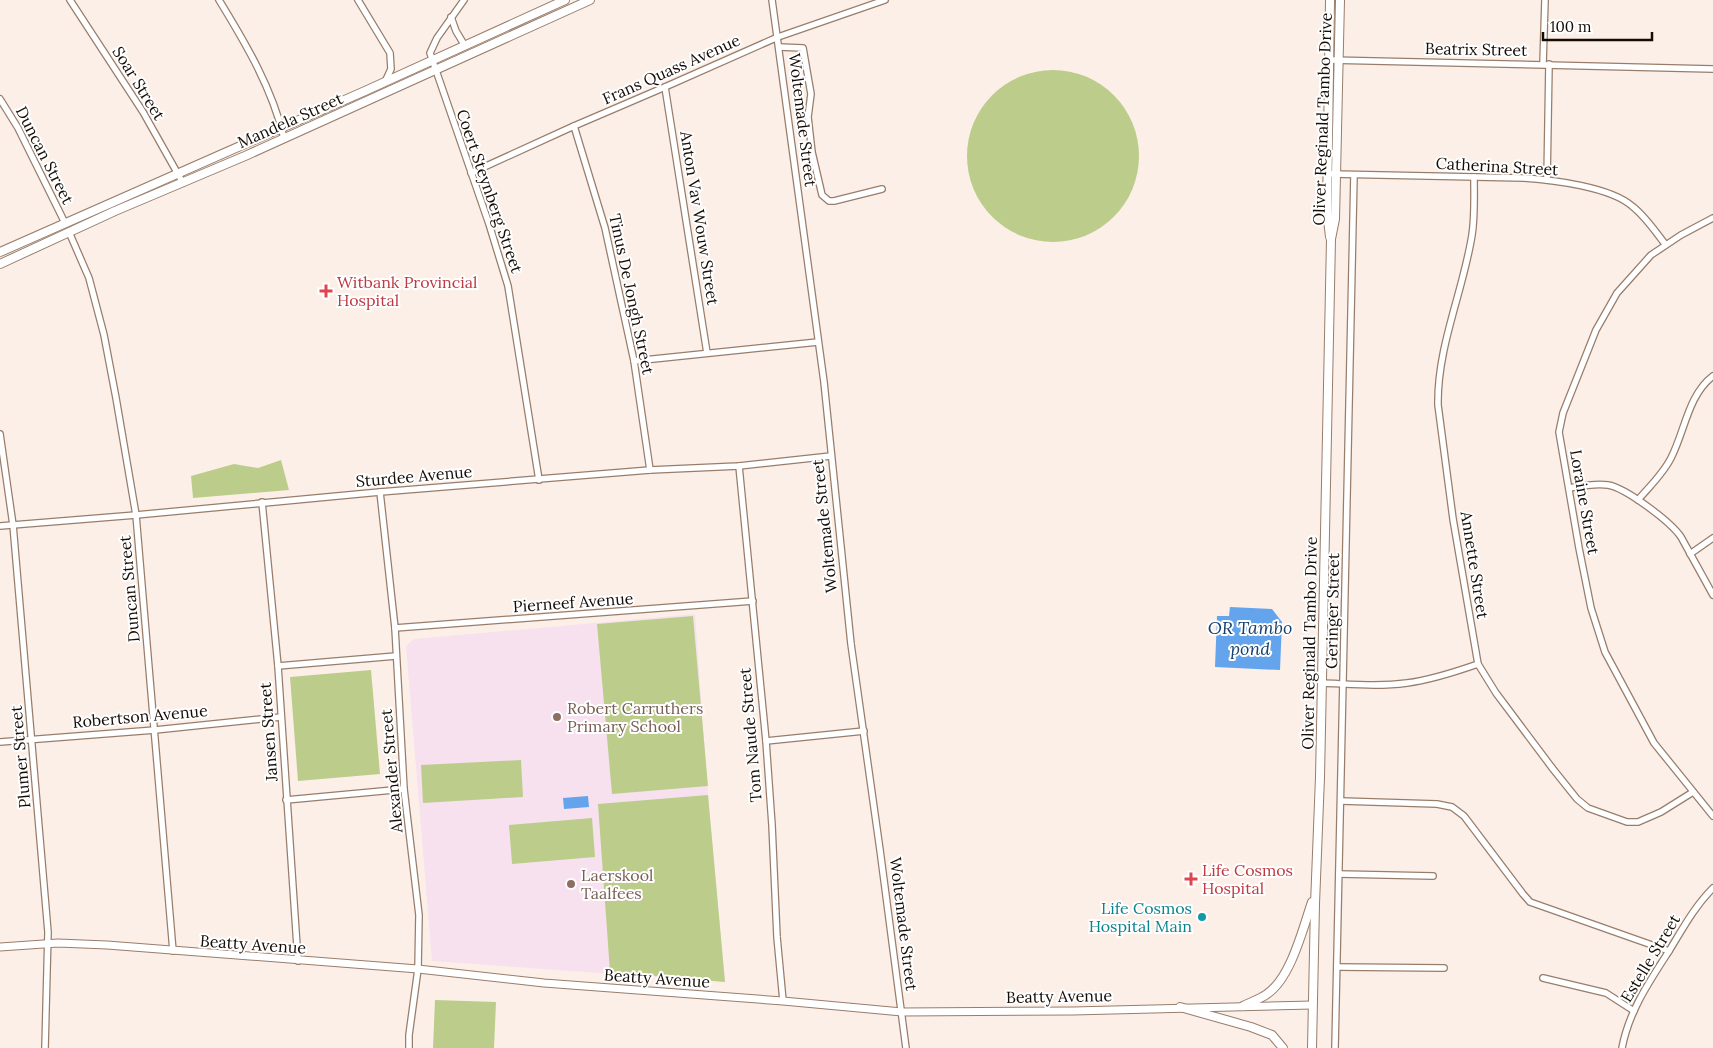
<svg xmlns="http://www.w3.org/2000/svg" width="1713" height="1048" font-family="Lora,serif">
<rect width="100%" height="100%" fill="#fcefe8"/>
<!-- education -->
<polygon fill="#f7e1ee" points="695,614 708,795 725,982 432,961 406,646 414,639"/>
<!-- green -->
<g fill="#bccd8b">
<circle cx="1053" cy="156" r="86"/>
<polygon points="281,460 289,490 193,498 191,476 234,464 258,468"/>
<polygon points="693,616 708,786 612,794 597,624"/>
<polygon points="371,670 380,774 298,781 290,677"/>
<polygon points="521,760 523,797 423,803 421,765"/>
<polygon points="708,795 725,982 610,972 598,804"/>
<polygon points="592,818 595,857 512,864 509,825"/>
<polygon points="435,1000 496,1002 494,1048 433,1048"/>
</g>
<!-- water -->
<g fill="#63a4ec">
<polygon points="1230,607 1272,609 1282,622 1280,670 1215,667 1217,616 1229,616"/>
<polygon points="588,796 589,807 564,809 563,798"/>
</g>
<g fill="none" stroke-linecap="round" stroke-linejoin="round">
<!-- minor casing -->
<g stroke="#987d6b" stroke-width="8">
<g id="minor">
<polyline points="70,0 143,112 183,183"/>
<path d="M219,0C246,44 272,88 284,138"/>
<polyline points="358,0 390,53 391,69 385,82"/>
<polyline points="464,0 437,38 430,53 489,224 508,286 539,480"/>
<polyline points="772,0 824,382 851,644 880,850 906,1048"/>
<polyline points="451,17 456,31 465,46"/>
<polyline points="779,47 803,48 811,94 808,117 812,152 822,195 829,201 834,201 882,189"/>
<polyline points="1329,60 1713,69"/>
<polyline points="1543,64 1545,0"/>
<polyline points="665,87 707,353"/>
<polyline points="0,99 18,128 65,223"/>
<polyline points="574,126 605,228 634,361 650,470"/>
<polyline points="471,173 574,126 665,87 778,37 885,0"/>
<path d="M1332,174L1524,178C1554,180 1610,187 1632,206C1645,216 1655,231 1665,244"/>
<path d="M1474,177C1474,196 1475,216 1472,235C1463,292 1437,347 1438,405L1453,519L1478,664L1496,693L1553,769L1577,799L1588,808L1627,822H1638L1661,812L1693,792"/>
<polyline points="1547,180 1549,64"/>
<polyline points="1713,218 1681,235 1651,255 1617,293 1596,330 1563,413 1559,432 1579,548 1591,608 1605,652 1654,743 1713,816"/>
<polyline points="69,232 89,278 104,335 116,398 136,515 173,951"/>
<polyline points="634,361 818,342"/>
<polyline points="0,434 13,525 48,932 45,1048"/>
<polyline points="739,466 766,741 772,825 777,937 783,1001"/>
<path d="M1569,488C1581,486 1595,483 1608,485C1626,488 1671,522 1681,537L1713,595"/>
<polyline points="380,492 395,628 404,789 419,915 418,969 409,1035 409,1048"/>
<path d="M1638,500C1649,487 1663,474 1671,458C1685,431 1688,395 1713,376"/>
<polyline points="262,502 278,666 298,961"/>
<polyline points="0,526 136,515 380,492 650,470 739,466 831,456"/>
<polyline points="1690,554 1713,538"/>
<polyline points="395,628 753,601"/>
<polyline points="278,666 396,656"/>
<path d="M1321,683C1350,684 1378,687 1407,683C1431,680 1455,672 1478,664"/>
<polyline points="766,741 864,731"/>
<polyline points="0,742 155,730 281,717"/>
<polyline points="286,800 404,789"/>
<polyline points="1341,801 1437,804 1452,807 1464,816 1523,894 1530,902 1669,951"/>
<polyline points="1339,874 1433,876"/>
<polyline points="1337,967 1444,968"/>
<polyline points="1543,978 1606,993 1634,1011"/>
<polyline points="1335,1048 1354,175"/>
<path d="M1622,1048C1629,1011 1649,982 1669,951C1682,930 1694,907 1713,888"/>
</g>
</g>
<!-- tertiary casing -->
<g stroke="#987d6b" stroke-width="9">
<polyline id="tertiary" points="0,947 58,943 107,945 418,969 544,983 783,1001 902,1012 1073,1011 1312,1005"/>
</g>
<!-- secondary casing -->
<g stroke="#987d6b" stroke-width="10">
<g id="secondary">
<polyline points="1330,237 1327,212 1330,0"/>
<polyline points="0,252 365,91 565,0"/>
<polyline points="0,264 115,211 245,156 590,0"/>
<path d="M1243,1006C1251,1002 1260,999 1267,994C1291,978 1303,928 1312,902"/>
<polyline points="1180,1007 1251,1027 1272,1035 1283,1048"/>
<polyline points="1312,1048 1315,904 1320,777 1331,239 1335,219 1340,0"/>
</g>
</g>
<!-- minor -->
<use href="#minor" stroke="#fff" stroke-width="5.5"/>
<!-- tertiary -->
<use href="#tertiary" stroke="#fff" stroke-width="7"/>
<!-- secondary -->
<use href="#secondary" stroke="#fff" stroke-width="8"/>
</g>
<!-- markers -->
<g fill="#e0444e" stroke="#fff" stroke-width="2">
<path d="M323.5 283.5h5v5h5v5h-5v5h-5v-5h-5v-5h5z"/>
<path d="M1188.5 871.5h5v5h5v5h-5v5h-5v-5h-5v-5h5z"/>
</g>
<g fill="#8d6e63" stroke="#fff" stroke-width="2">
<circle cx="557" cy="717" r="5"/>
<circle cx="571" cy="884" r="5"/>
</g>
<circle fill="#0f9aa8" stroke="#fff" stroke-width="2" cx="1202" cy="917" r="5"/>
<g text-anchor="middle" stroke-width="4" stroke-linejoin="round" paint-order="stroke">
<!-- street labels -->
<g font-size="16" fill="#150c06" stroke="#fff">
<text transform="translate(1476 49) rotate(1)" y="6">Beatrix Street</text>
<text transform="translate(671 69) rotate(-24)" y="6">Frans Quass Avenue</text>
<text transform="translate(139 83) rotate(58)" y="6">Soar Street</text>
<text transform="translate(1322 119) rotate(-88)" y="6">Oliver Reginald Tambo Drive</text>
<text transform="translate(290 120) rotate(-24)" y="6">Mandela Street</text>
<text transform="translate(803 120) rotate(83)" y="6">Woltemade Street</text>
<text transform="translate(45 155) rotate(63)" y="6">Duncan Street</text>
<text transform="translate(1497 166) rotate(3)" y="6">Catherina Street</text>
<text transform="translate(490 191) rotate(71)" y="6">Coert Steynberg Street</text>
<text transform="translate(700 218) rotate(81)" y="6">Anton Vav Wouw Street</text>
<text transform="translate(632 294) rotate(78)" y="6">Tinus De Jongh Street</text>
<text transform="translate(414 476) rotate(-5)" y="6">Sturdee Avenue</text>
<text transform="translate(1585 502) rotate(80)" y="6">Loraine Street</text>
<text transform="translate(824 526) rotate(-96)" y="6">Woltemade Street</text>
<text transform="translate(1475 565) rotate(81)" y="6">Annette Street</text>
<text transform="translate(129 589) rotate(-95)" y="6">Duncan Street</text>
<text transform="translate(573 602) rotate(-4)" y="6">Pierneef Avenue</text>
<text transform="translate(1332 611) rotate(-89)" y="6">Geringer Street</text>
<text transform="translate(1309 643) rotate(-89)" y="6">Oliver Reginald Tambo Drive</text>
<text transform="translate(140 716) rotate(-5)" y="6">Robertson Avenue</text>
<text transform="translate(268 732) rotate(-94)" y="6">Jansen Street</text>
<text transform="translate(750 735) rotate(-95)" y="6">Tom Naude Street</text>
<text transform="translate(20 757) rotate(-95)" y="6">Plumer Street</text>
<text transform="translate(391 771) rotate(-95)" y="6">Alexander Street</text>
<text transform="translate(904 924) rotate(83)" y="6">Woltemade Street</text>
<text transform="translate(253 944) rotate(4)" y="6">Beatty Avenue</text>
<text transform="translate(1650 958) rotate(-59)" y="6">Estelle Street</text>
<text transform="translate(657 978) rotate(4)" y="6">Beatty Avenue</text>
<text transform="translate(1059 996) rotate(-1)" y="6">Beatty Avenue</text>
</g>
<!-- health labels -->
<g font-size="16" fill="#be3a42" stroke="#fff" text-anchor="start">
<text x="337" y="288">Witbank Provincial<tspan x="337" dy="18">Hospital</tspan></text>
<text x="1202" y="876">Life Cosmos<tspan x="1202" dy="18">Hospital</tspan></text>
</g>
<!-- education labels -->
<g font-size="16" fill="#785e54" stroke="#fff" text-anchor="start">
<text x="567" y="714">Robert Carruthers<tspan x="567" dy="18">Primary School</tspan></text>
<text x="581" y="881">Laerskool<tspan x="581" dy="18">Taalfees</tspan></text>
</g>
<!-- culture labels -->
<g font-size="16" fill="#0d838f" stroke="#fff" text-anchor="end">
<text x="1192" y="914">Life Cosmos<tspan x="1192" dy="18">Hospital Main</tspan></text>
</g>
<!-- water labels -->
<g font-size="18" font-style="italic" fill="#14416f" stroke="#fff">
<text x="1250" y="634">OR Tambo<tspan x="1250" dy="21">pond</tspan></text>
</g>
</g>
<!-- scale -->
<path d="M1543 32v8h109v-8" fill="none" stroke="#150c06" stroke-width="2.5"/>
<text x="1550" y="32" font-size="15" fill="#150c06" stroke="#ffffff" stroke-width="4" paint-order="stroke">100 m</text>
</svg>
